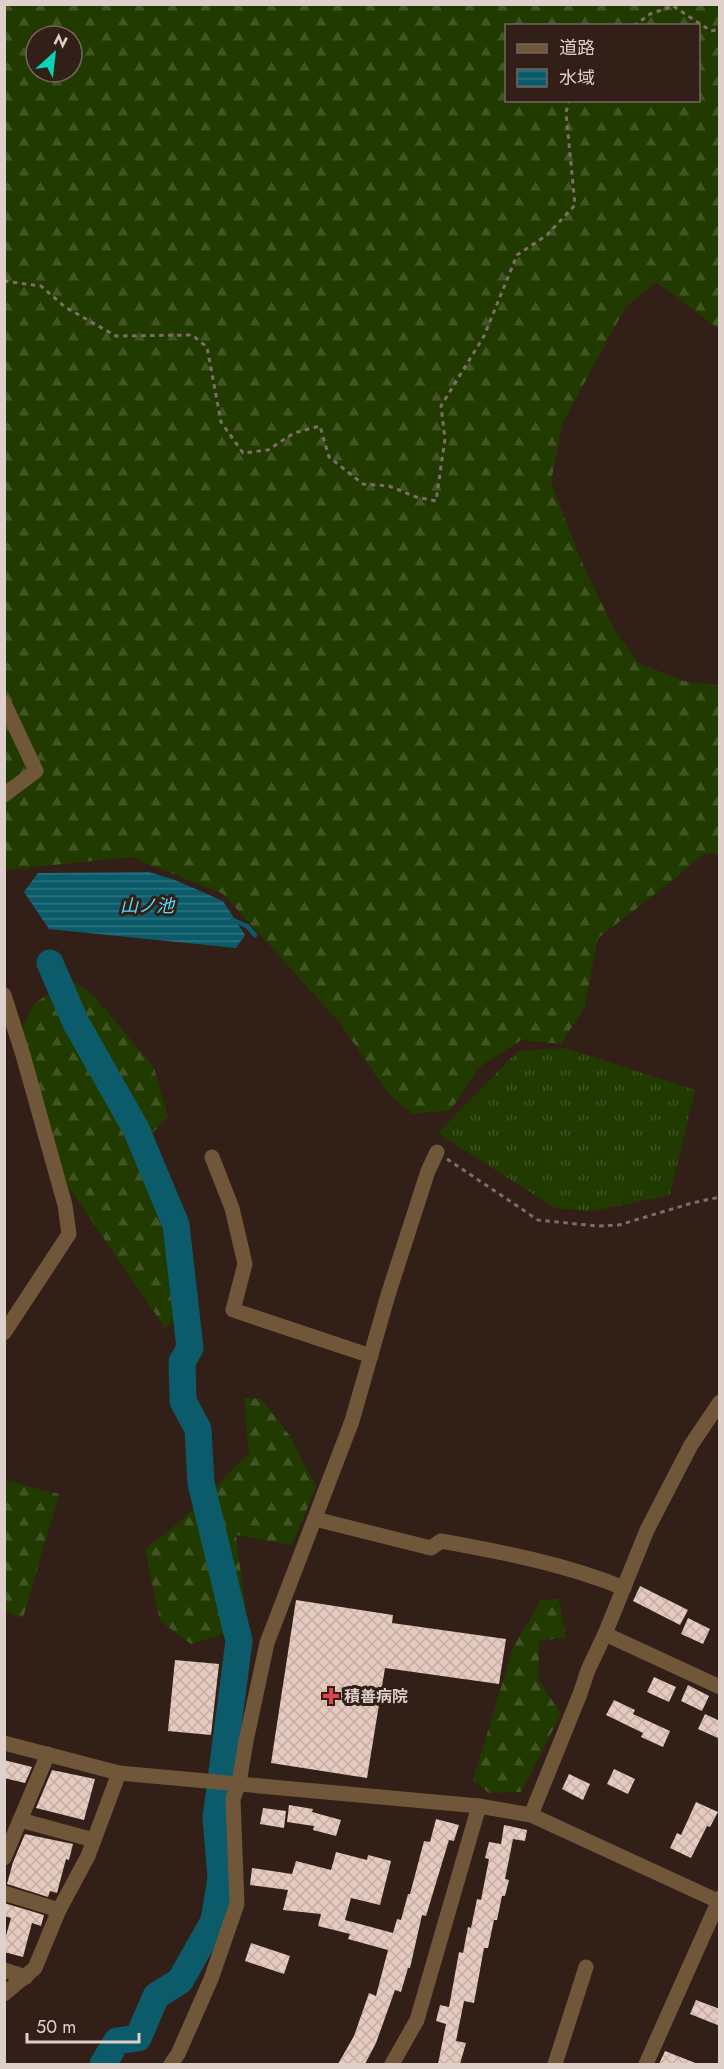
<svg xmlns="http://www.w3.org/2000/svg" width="724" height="2069" font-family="Jost,'Noto Sans JP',sans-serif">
<defs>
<pattern id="grass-tufts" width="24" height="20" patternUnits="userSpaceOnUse" patternTransform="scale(1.5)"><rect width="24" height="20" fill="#213a00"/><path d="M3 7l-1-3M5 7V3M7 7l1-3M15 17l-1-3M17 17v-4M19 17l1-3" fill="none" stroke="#415524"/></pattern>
<pattern id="forest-firs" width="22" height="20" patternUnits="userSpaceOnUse" patternTransform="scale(1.5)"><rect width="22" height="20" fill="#213a00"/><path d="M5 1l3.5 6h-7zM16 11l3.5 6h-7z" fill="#415524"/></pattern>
<pattern id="water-rules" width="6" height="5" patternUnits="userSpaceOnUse" patternTransform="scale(1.5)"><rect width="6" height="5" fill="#0c5b6a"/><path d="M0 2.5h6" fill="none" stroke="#2f727e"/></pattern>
<pattern id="building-cross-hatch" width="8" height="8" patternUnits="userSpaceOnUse" patternTransform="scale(1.5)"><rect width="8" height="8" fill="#e4cabf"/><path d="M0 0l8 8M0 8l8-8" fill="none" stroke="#c4aea5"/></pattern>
</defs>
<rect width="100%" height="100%" fill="#321f18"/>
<!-- grass -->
<polygon fill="url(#grass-tufts)" points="566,1048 695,1090 670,1195 593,1211 555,1208 438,1133 518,1051"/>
<!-- forest -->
<g fill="url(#forest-firs)" fill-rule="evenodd">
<path d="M4,5H719V329L656,282L625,308L563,422L551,482L580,558L615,631L640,664L684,681L719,686V854H704L663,888L598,938L585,1006L561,1044L521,1040L478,1068L451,1110L412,1114L388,1093L340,1023L223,894L131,857L5,870ZM506,26H698V100H506ZM36,36H72V72H36Z"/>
<polygon points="71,979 95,997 154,1068 168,1116 139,1148 198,1295 165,1328 68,1186 32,1111 13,1047 34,1004"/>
<polygon points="244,1398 261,1399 290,1436 316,1487 292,1545 236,1535 248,1627 191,1644 160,1621 145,1549 179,1523 249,1453"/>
<polygon points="5,1480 59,1494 23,1618 5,1612"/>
<polygon points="559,1599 566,1637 539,1641 538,1679 561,1714 521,1792 489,1793 473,1780 513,1648 541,1600"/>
</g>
<!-- water -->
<polygon fill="url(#water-rules)" points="149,872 175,880 223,901 245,935 236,948 49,929 24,892 38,873"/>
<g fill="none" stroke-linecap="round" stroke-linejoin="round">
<!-- stream -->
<polyline stroke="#0c5b6a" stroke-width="4.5" points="233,920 247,926 255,935"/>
<!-- river -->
<polyline stroke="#0c5b6a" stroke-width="27" points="50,963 76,1023 136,1129 176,1225 190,1348 182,1362 183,1401 198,1429 201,1483 239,1641 216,1818 221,1878 214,1921 180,1981 156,1996 138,2038 117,2041 103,2064"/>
</g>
<!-- building -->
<g fill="url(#building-cross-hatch)">
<polygon points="640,1586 688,1610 680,1625 633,1601"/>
<polygon points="296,1600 393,1615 392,1623 506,1639 499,1684 385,1668 367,1778 271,1763"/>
<polygon points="688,1618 710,1629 703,1644 681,1634"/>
<polygon points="175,1660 219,1664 211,1735 168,1731"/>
<polygon points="654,1677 676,1687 669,1702 647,1692"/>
<polygon points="688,1685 709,1696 702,1711 681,1701"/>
<polygon points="614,1700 635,1710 633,1714 670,1731 663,1747 641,1737 643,1733 606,1715"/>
<polygon points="705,1714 720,1721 720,1739 698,1729"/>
<polygon points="4,1760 32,1767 25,1783 4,1778"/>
<polygon points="614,1769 635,1779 628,1794 607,1784"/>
<polygon points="52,1770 95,1779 84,1820 36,1808"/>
<polygon points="569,1774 590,1784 583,1800 562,1789"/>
<polygon points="696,1802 718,1812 710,1827 707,1826 691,1858 670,1848 677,1833 681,1835"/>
<polygon points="289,1805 313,1809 312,1812 341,1820 336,1836 313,1830 314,1826 287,1822"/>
<polygon points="263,1808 286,1811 284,1828 260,1824"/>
<polygon points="436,1819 459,1825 454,1841 449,1840 426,1916 422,1915 410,1968 408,1968 401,1992 395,1990 376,2043 365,2064 338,2064 354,2036 369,1993 376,1996 388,1950 348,1939 350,1934 318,1926 321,1914 283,1910 288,1890 250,1885 252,1868 292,1874 296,1861 331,1870 336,1852 367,1860 368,1855 391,1861 380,1905 351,1898 345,1920 393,1933 397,1919 401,1920 408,1894 410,1894 424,1841 430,1842"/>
<polygon points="504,1825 527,1830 525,1841 513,1839 505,1879 509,1880 505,1896 502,1896 497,1920 494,1920 488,1948 484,1948 474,2003 464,2001 456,2041 466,2043 460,2064 438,2064 446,2024 436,2021 440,2005 449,2007 459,1952 463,1953 468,1927 471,1928 477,1899 481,1900 489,1859 485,1858 489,1842 501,1844"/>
<polygon points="25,1834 73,1844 69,1860 66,1859 57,1893 50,1891 48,1897 7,1884 13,1862"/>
<polygon points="4,1903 44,1915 41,1926 32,1923 23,1957 4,1952 4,1943 11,1918 4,1916"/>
<polygon points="251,1943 290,1956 284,1974 245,1961"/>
<polygon points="696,2000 720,2009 720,2026 690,2014"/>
<polygon points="665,2051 698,2064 659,2064"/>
</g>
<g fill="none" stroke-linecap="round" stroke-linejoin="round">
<!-- path -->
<g stroke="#7e6d67" stroke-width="3" stroke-dasharray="4.5 4.5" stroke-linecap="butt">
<polyline points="634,26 650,14 673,6 711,31 720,29"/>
<polyline points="4,281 41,286 65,307 116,336 192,335 207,347 221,422 243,453 268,450 294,433 320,426 329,457 363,484 389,486 416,497 436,501 445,439 441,406 484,336 517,255 547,235 575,205 566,113 569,100"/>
<polyline points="447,1159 538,1220 597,1226 619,1225 692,1203 720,1197"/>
</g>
<!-- minor -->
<g stroke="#71573a" stroke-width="15">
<polyline points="4,703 36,771 4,795"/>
<polyline points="4,995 23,1055 65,1205 69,1234 4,1333"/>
<polyline points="212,1157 232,1208 245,1264 233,1310 371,1356"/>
<path d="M315,1519L431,1548L441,1541C502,1552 565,1564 624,1588"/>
<polyline points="605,1634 720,1687"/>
<polyline points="4,1743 119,1773 479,1806 531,1815 720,1902"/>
<polyline points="531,1815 580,1694 588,1670 605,1634 647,1530 691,1445 720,1402"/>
<polyline points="20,1820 94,1840"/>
<polyline points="4,1858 48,1754"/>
<polyline points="4,1893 59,1910"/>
<polyline points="4,1970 26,1977"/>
<polyline points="4,1994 35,1968 59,1910 88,1856 119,1773"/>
<polyline points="171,2064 178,2054 211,1979 237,1904 233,1799 239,1783 246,1741 267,1643 352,1421 388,1295 428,1171 437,1152"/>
<polyline points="392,2064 417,2020 479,1806"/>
<polyline points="555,2064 586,1967"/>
<polyline points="646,2064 720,1898"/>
</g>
</g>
<!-- markers -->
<path fill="#e0444e" stroke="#321f18" stroke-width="2" d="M328 1687h6v6h6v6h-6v6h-6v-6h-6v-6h6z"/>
<g text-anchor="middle" stroke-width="6" stroke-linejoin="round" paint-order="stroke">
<!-- poi labels -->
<g font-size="16" font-weight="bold" fill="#ded0cb" stroke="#321f18" text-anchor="start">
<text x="344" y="1702">積善病院</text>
</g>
<!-- water labels -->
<g font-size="18" font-style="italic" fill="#56dcf9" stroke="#321f18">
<text x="147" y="912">山ノ池</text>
</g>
</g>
<!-- border -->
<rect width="724" height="2069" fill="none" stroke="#ded0cb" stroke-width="12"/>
<!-- legend -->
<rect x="505" y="24" width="195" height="78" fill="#321f18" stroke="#776660" stroke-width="1.5"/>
<rect x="517" y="44" width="30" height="9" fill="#71573a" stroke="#776660" stroke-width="1.5"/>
<text x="559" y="54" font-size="18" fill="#ded0cb">道路</text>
<rect x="517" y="69" width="30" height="18" fill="url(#water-rules)" stroke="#776660" stroke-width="1.5"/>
<text x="559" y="84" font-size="18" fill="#ded0cb">水域</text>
<!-- north arrow -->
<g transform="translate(54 54) rotate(27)"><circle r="28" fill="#321f18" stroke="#776660" stroke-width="1.5"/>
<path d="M0-4.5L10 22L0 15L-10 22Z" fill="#07d5b6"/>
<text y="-9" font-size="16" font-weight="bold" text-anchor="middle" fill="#ded0cb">N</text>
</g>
<!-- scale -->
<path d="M27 2033v9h112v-9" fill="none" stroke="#ded0cb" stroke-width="3"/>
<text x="36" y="2033" font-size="18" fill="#ded0cb" stroke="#321f18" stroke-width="4.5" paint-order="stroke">50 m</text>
</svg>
